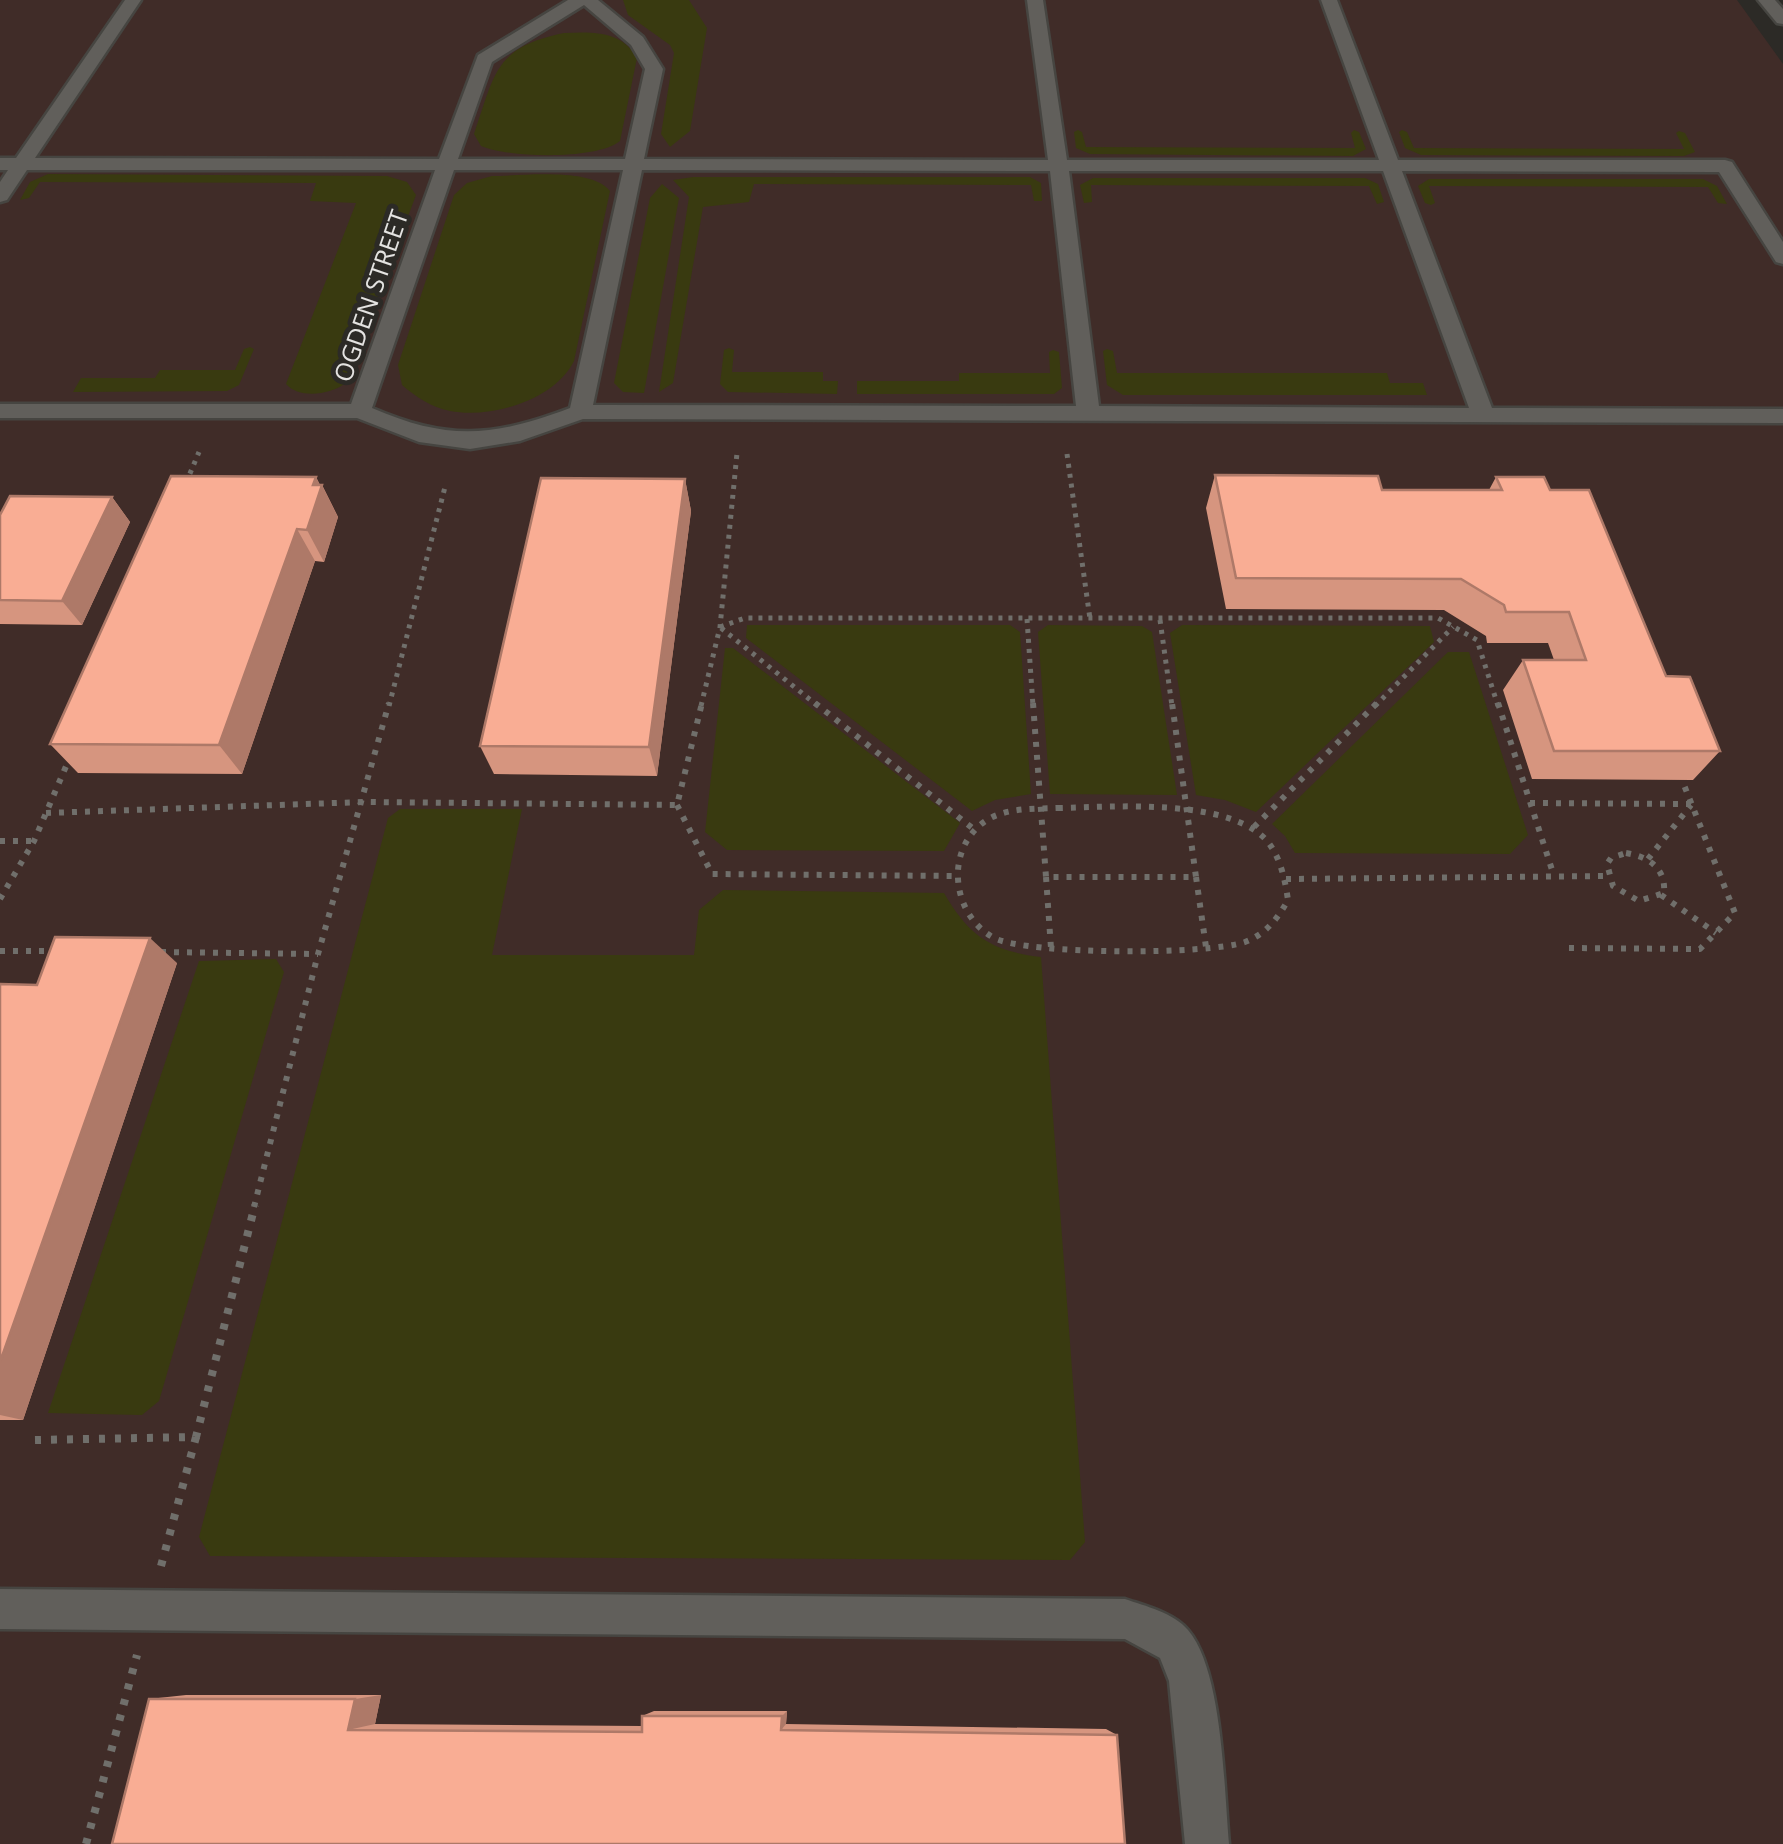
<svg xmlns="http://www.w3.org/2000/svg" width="1783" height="1844" font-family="'Open Sans',sans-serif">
<rect width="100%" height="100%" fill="#2c2a26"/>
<!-- education -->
<polygon fill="#402c28" points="0,0 1737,0 1783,64 1783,1844 0,1844"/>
<!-- green -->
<g fill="#393a10">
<polygon points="623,0 689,0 707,28 690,131 670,147 661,134 674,53 670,45 628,15"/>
<path d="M564,33C592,32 621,30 637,58L620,141C597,160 509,158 481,146L474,134C495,74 494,47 564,33Z"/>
<polygon points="1078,130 1082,132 1086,147 1355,148 1351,133 1354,130 1359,132 1366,149 1353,156 1090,154 1076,148 1074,132"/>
<polygon points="1402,130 1407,132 1414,148 1684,149 1676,133 1679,131 1685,133 1695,152 1684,156 1421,155 1405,148 1399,132"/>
<path d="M48,174L387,176L407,182L416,195L346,383C330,395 299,399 286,384L356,203L310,201L316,183L40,182L29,198L20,200L30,182Z"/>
<path d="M492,176C522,176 591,167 610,191L574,361C555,400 491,419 450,411C431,407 416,397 402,385L398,365L454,195L467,183Z"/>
<polygon points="693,177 1030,177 1041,183 1042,201 1034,201 1031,185 754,184 749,202 703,207 673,383 659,392 689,197 673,180"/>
<polygon points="1093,178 1365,178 1378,184 1384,202 1377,204 1369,186 1091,185 1092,202 1084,203 1080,185"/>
<polygon points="1429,179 1703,179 1717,186 1727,204 1718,203 1708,187 1429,186 1435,203 1431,205 1425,203 1418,186"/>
<polygon points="662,184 679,198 644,393 623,392 614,383 650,198"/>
<polygon points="250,347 254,349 239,385 227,391 73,392 81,378 155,378 160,370 235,370 244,349"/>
<polygon points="729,348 734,350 732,372 823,372 823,381 838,381 837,394 728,392 720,384 724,350"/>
<polygon points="1107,349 1113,351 1117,373 1387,373 1390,383 1423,383 1427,395 1123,395 1107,385 1103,351"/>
<polygon points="1053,350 1059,352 1062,388 1054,394 857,394 857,381 959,381 959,373 1050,373 1049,352"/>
<polygon points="747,625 1010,625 1020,632 1031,794 995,800 972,811 746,638"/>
<polygon points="1048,625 1142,626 1152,632 1177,795 1050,794 1038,632"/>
<polygon points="1182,625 1430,626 1434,642 1256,812 1225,800 1196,795 1170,633"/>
<polygon points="725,648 733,648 960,823 944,851 727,850 705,832"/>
<polygon points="1448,652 1469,652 1528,835 1510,854 1295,853 1285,836 1272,824"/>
<path d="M400,809H522L492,955H694L699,910L723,890L944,893C969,936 991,951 1041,957L1085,1542L1070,1560L210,1556L199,1537L388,818Z"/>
<polygon points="276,959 284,972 159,1401 142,1415 48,1413 199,961"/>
</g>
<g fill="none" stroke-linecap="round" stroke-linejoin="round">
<!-- minor casing -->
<g stroke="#464541" stroke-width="5">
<g id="minor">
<path d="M125,0H141L35,158L439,159L478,55L568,0H598L643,37L663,69L644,159L1048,160L1027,0H1043L1067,160H1379L1321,0H1337L1398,160H1725L1732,162L1783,242V264L1776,262L1719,172L1402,171L1492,408L1783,409V423L583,419L520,441L470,449L419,442L357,418H0V404H351L435,170H27L7,200L0,202V182L8,170H0V158H16ZM584,5L631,45L645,69L625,159H458L492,62ZM454,170H623L570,408C493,437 448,441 372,408ZM642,170L1050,171L1076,406L593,405ZM1069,171H1383L1469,408L1099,406Z"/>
<polygon points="1758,0 1775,0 1783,9 1783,24 1777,23"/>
<path d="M0,1589L1125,1599C1145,1606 1174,1613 1188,1630C1223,1671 1224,1790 1229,1844H1185L1169,1681L1160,1658L1125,1639L0,1629Z"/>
</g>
</g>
<!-- path-far2 -->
<g stroke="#706f6b" stroke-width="5" stroke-dasharray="4 6" stroke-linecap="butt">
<polyline points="1067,454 1090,619"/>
<polyline points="186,483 199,452"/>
<polyline points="1027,619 1033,706"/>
<polyline points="1160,620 1172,706"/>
<polyline points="720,627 745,618 1438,618 1477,640 1498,706"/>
<polyline points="721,628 818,706"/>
<polyline points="389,706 445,487"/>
<polyline points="701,706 720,627 737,453"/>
<polyline points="1375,706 1453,627"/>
</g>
<!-- path-far1 -->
<g stroke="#706f6b" stroke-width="6" stroke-dasharray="5 8" stroke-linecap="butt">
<polyline points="815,703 976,831"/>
<polyline points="1033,703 1046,877 1196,877 1172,703"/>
<polyline points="1498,703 1554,876"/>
<polyline points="1530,803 1691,804"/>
<polyline points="677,805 712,874 956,876"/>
<path d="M1058,808C1113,807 1230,797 1268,842C1281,859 1285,880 1288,900C1278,918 1266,934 1245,942C1208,955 1028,955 994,938C952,915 944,851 984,822C1005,807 1034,809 1058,808Z"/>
<polyline points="46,813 364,802 677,805 702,703"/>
<polyline points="1254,827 1377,703"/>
<polyline points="0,841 34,841"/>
<path d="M1626,853C1649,857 1666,868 1664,893L1639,901L1613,886L1607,864L1611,858Z"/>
<polyline points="1648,859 1691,805"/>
<polyline points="1046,877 1051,948"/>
<polyline points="1196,877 1206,947"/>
<polyline points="1286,879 1607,876"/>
<polyline points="1661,895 1716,933"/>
<polyline points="0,899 34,841 70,757"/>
<polyline points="1569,948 1700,949 1735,913 1682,780"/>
<polyline points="0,951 54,951"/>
<polyline points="161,952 318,954"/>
<polyline points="254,1207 318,954 389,703"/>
</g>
<!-- path -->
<g stroke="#706f6b" stroke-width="8" stroke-dasharray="6 10" stroke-linecap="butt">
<polyline points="35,1440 196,1437 255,1205"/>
<polyline points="161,1566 196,1437"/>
<polyline points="86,1844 137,1655"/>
</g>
<!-- minor -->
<use href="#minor" fill="#615f5b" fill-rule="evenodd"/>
</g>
<!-- wall -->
<g fill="#d6957f">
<polygon points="1215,475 1382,490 1489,490 1496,477 1550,490 1666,676 1720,751 1693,780 1532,779 1503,690 1523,660 1554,660 1548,643 1487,643 1486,636 1444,610 1226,609 1206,508"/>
<polygon points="316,477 320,485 322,485 338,517 324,562 315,561 242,774 78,773 50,744"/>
<polygon points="685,479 691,511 657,776 494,774 480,746"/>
<polygon points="112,497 130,522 82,625 0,624 0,515"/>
<polygon points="177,963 23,1420 0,1420 0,984 37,985"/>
<polygon points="186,1695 381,1695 375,1724 642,1726 642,1716 654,1711 787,1711 786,1724 1106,1729 1117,1735 112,1844 149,1699"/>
</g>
<!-- shaded-wall -->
<g fill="#ae7968">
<polygon points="316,477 321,487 322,485 338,517 324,562 307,530 313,485"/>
<polygon points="685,479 691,511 657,776 649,747"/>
<polygon points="112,497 130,522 82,625 62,601"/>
<polygon points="297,529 315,561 242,774 219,745"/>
<polygon points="150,938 177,963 23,1420 0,1415 0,1362"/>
<polygon points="381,1695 375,1724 348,1730 355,1699"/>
<polygon points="787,1711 786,1724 781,1730 782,1716"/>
</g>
<!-- building -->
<g fill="#f9ad94" stroke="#ae7968" stroke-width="2.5">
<polygon points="1215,475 1378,476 1382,490 1502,490 1496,477 1544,477 1550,490 1589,490 1666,676 1690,677 1720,751 1554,751 1523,660 1586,660 1569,612 1506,612 1504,605 1461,579 1236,578"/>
<polygon points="171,476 316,477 313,485 322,485 307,530 297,529 219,745 50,744"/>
<polygon points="541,478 685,479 649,747 480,746"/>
<polygon points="10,496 112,497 62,601 0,600 0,515"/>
<polygon points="55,937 150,938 0,1362 0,984 37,985"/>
<polygon points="149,1699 355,1699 348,1730 642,1732 642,1716 782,1716 781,1730 1117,1735 1125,1844 112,1844"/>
</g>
<g text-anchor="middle" stroke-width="10" stroke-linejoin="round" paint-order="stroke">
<!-- far-street labels -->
<g font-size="25" fill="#e4e3e1" stroke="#2c2a26">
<text transform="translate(371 296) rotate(-71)" y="9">OGDEN STREET</text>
</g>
</g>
</svg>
